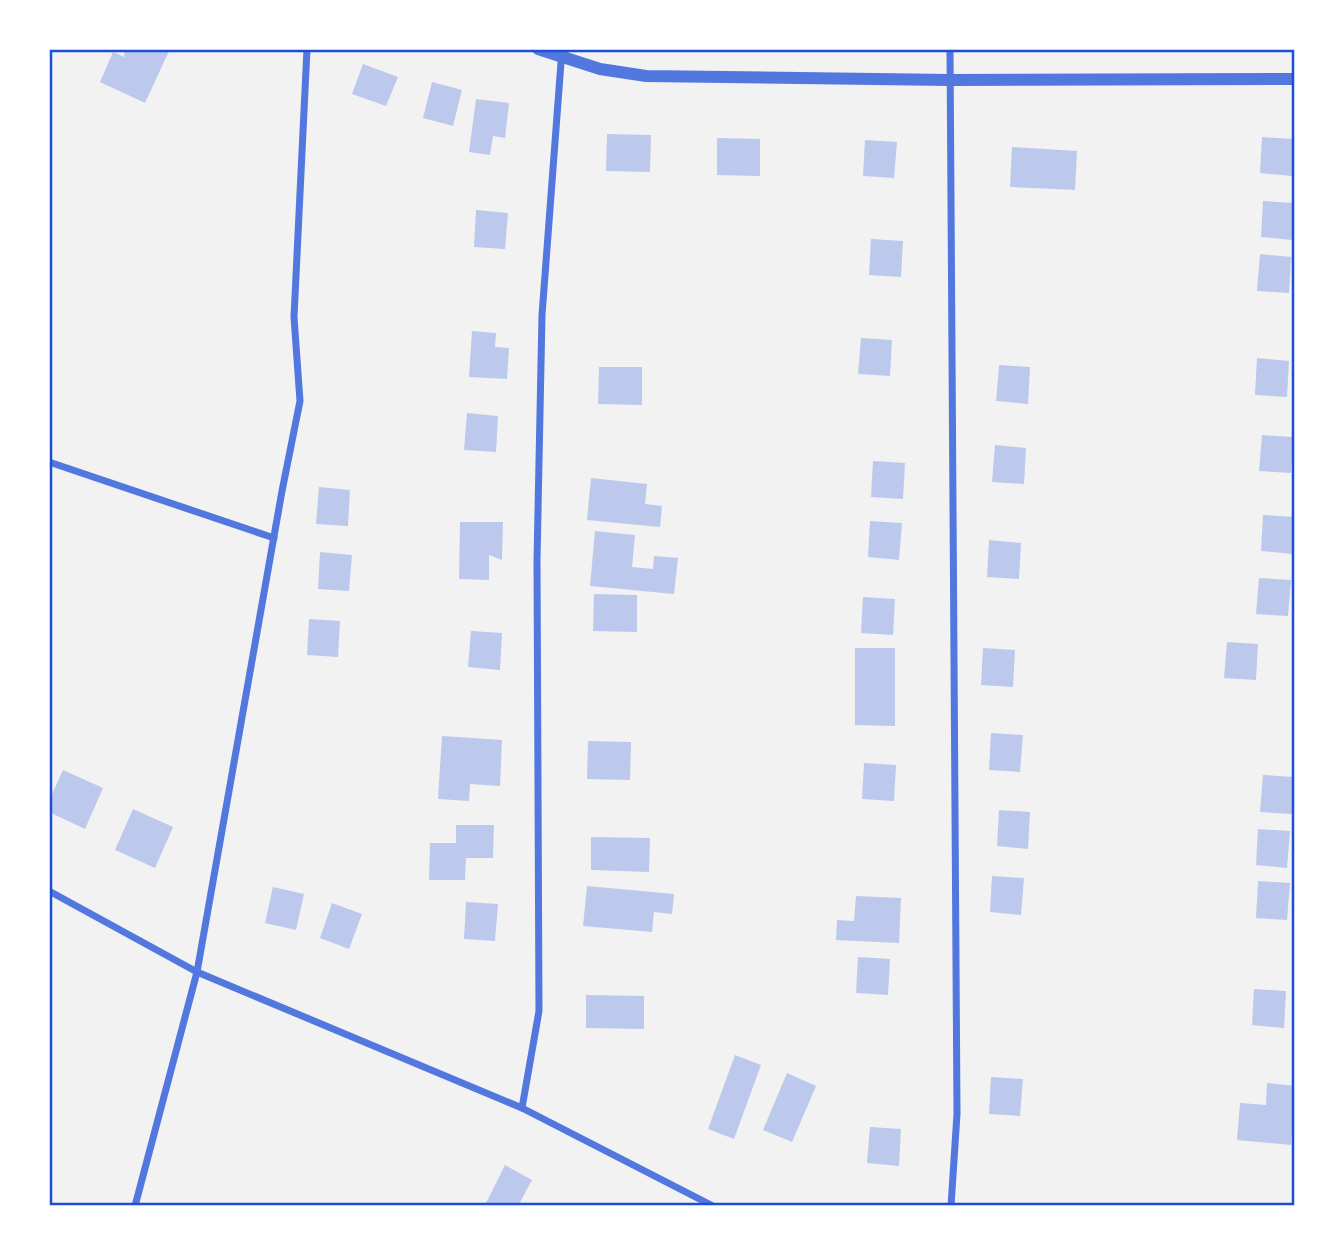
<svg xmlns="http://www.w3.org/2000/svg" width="1344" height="1255" font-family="Arial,sans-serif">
<rect width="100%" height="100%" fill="#f2f2f2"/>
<!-- building -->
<g fill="#bdc9ec">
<polygon points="125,49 169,51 145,103 100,82 113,52 124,57"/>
<polygon points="363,64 398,77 386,106 352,94"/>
<polygon points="432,82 462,90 453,126 423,118"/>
<polygon points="476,99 509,103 505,138 493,136 490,155 469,152"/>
<polygon points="607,134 651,135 650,172 606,171"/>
<polygon points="1262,137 1294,139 1292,176 1260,173"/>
<polygon points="717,138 760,139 760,176 717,175"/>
<polygon points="865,140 897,142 894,178 863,176"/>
<polygon points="1012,147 1077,151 1075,190 1010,187"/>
<polygon points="1263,201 1295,203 1292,240 1261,237"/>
<polygon points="476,210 508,213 505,249 474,247"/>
<polygon points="871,239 903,241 901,277 869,275"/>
<polygon points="1260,254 1291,257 1289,293 1257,291"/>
<polygon points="472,331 496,333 495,347 509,348 507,379 469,377"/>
<polygon points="861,338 892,340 890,376 858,374"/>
<polygon points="1257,358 1289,361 1287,397 1255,395"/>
<polygon points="999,365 1030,367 1028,404 996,401"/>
<polygon points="599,367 642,367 642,405 598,404"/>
<polygon points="467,413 498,416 496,452 464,450"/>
<polygon points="1262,435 1293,437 1291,473 1259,471"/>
<polygon points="995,445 1026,448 1024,484 992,482"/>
<polygon points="873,461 905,463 903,499 871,497"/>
<polygon points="591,478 647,484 645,504 662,506 660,527 587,520"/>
<polygon points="319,487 350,490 348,526 316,524"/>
<polygon points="1263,515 1295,517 1293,554 1261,551"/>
<polygon points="870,521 902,523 899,560 868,557"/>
<polygon points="460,522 503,522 502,560 489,555 489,580 459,579"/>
<polygon points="595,531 635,535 632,567 653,569 654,556 678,558 674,594 590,586"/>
<polygon points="989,540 1021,543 1019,579 987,577"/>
<polygon points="320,552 352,555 349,591 318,589"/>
<polygon points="1259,578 1291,580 1288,616 1256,614"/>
<polygon points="594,594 637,595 637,632 593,631"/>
<polygon points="863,597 895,599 893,635 861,633"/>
<polygon points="309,619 340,621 338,657 307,655"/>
<polygon points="471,631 502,633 500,670 468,667"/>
<polygon points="1227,642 1258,644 1256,680 1224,678"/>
<polygon points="855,648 895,648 895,726 855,725"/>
<polygon points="983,648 1015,650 1013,687 981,685"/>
<polygon points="991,733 1023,735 1020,772 989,770"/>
<polygon points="442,736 502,740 500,786 470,784 469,801 438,799"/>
<polygon points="588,741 631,742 630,780 587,779"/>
<polygon points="864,763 896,765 894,801 862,799"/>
<polygon points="63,770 103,788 85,829 49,812 49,801"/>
<polygon points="1263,775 1294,777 1292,814 1260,812"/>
<polygon points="133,809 173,827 155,868 115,850"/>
<polygon points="999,810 1030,812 1028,849 997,846"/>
<polygon points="456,825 494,825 493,858 466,858 465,880 429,880 430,843 456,843"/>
<polygon points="1258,829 1290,831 1287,868 1256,865"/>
<polygon points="591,837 650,838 649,872 591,870"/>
<polygon points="992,876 1024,878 1021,915 990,912"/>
<polygon points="1258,881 1290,883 1287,920 1256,918"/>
<polygon points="587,886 674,894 672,914 654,912 652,932 583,926"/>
<polygon points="273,887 304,894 296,930 265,923"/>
<polygon points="856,896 901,898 899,943 836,940 837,920 854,921"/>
<polygon points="466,902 498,904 495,941 464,939"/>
<polygon points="332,903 362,914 349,949 320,938"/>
<polygon points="858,957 890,959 888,995 856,993"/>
<polygon points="1254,989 1286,991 1284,1028 1252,1025"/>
<polygon points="586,995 644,996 644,1029 586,1028"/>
<polygon points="735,1055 761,1065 734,1139 708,1129"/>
<polygon points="787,1073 816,1086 792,1142 763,1130"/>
<polygon points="991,1077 1023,1079 1020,1116 989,1114"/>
<polygon points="1267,1083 1295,1086 1291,1145 1237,1140 1240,1103 1266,1105"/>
<polygon points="870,1127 901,1129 899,1166 867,1163"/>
<polygon points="505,1165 532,1180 518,1206 487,1206 485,1205"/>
</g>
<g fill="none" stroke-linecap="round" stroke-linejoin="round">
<!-- minor -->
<g stroke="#5277de" stroke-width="7">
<polyline points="950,49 957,1114 951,1206"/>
<polyline points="49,462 274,538"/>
<polyline points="49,891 197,972 522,1108 713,1206"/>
<polyline points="522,1108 539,1011 537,560 542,315 562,49"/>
<polyline points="135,1206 197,972 282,491 300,401 294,317 307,49"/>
</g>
<!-- tertiary -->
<polyline stroke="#5277de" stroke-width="12" points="538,49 600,69 646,76 950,80 1295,79"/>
</g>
<!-- border -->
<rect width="1344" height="1255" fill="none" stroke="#ffffff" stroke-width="102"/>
<rect x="51" y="51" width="1242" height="1153" fill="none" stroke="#1d4ed8" stroke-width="2.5"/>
</svg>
